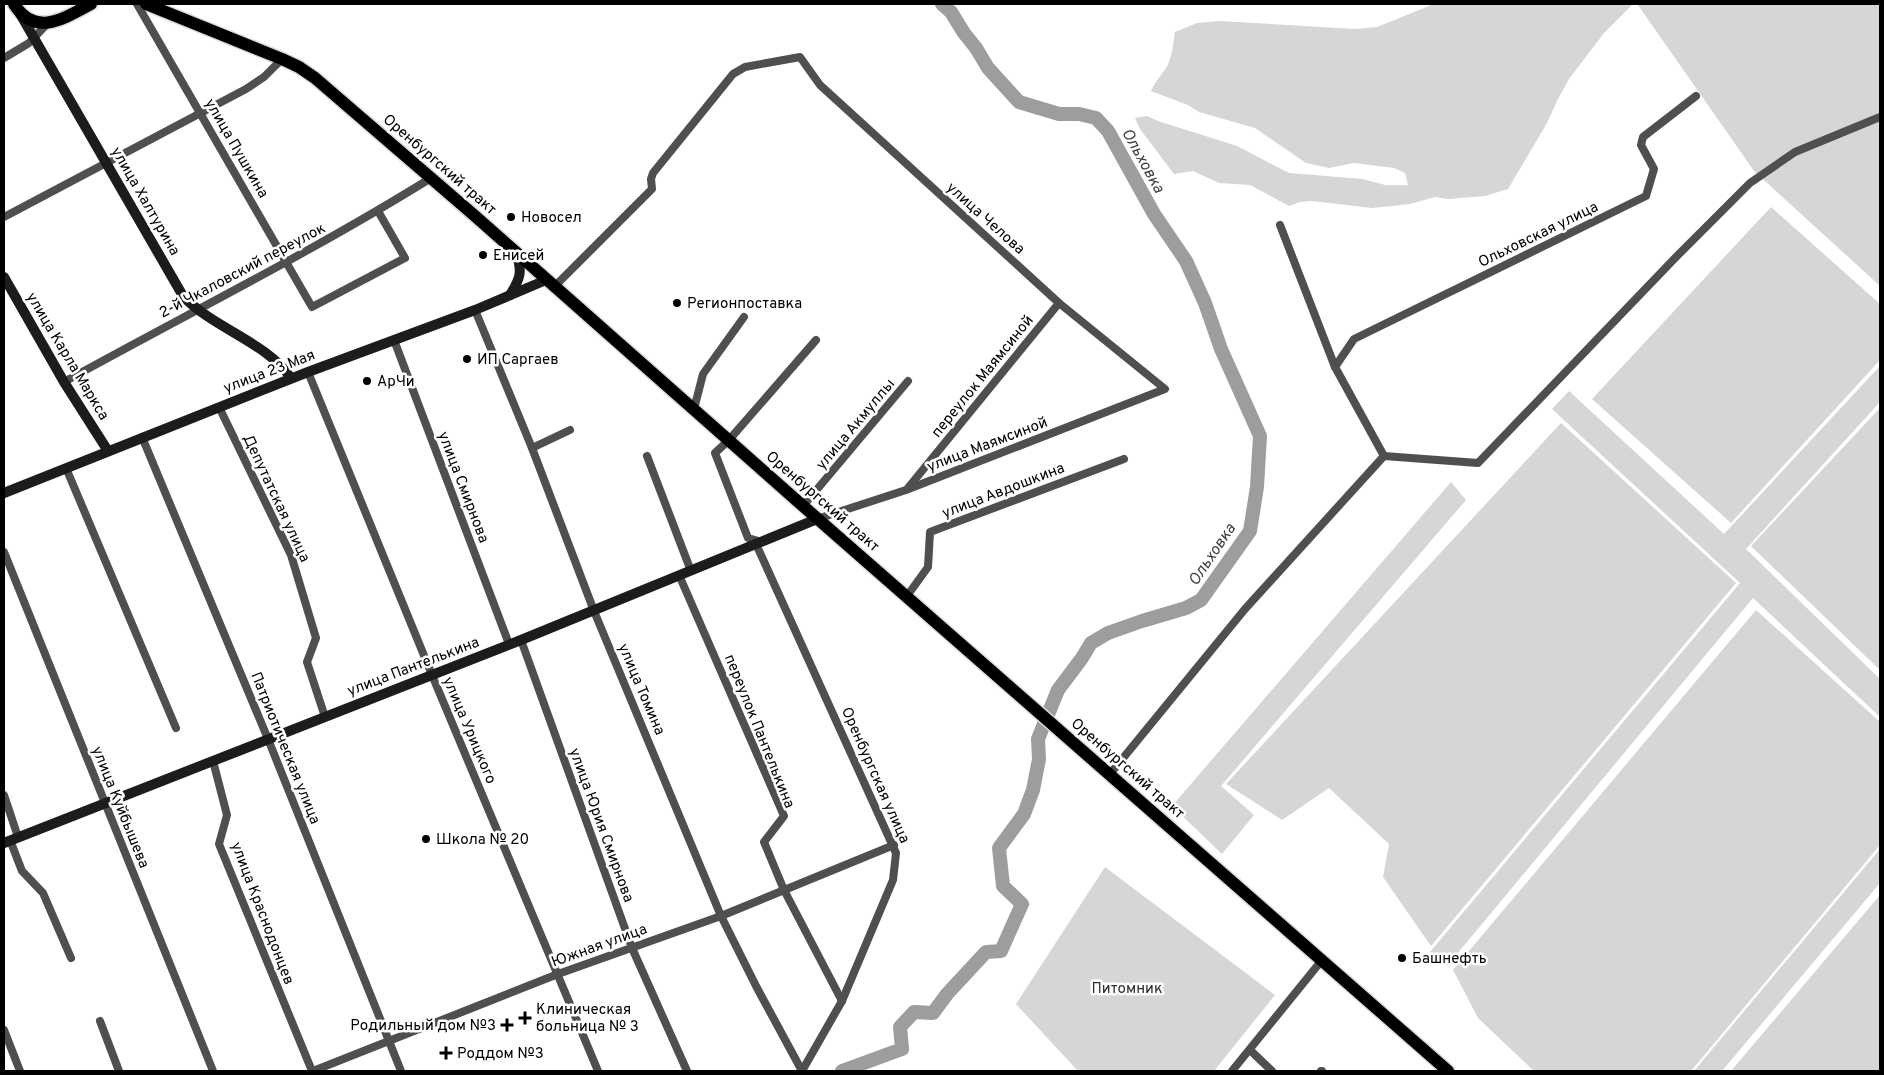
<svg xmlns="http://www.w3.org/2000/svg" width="1884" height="1075" font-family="Overpass,sans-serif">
<rect width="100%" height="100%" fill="#fff"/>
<!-- green -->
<g fill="#d6d6d6">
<path d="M1434,4H1633L1604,33L1569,79L1557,101L1547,123L1508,189L1485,196L1448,199L1435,197L1410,204L1372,208L1312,201L1300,202L1289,206L1250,185L1219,183L1193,171L1174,174L1140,129L1135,118L1147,116L1158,121L1237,146L1289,173L1362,179L1385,185H1408L1405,173L1394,168L1354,163L1329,168L1306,163L1255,128L1199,112L1188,105L1151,91C1155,82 1159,78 1164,71C1172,61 1173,44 1175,32L1197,23L1220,21L1355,29L1377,27Z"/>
<polygon points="1639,4 1880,4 1880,286 1754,171 1638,5"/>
<polygon points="1771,207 1880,304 1880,360 1731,523 1592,399"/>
<polygon points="1880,366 1880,402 1746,549 1880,679 1880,717 1753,598 1447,966 1430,952 1740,583 1552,409 1569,391 1724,534"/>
<polygon points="1880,408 1880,670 1751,546"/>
<polygon points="1561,423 1736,583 1431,946 1383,877 1389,844 1329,788 1282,820 1226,784"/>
<polygon points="1451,482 1466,500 1221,786 1254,815 1222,854 1172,806"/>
<polygon points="1756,610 1880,722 1880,845 1691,1071 1534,1071 1478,1018 1453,970"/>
<polygon points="1880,849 1880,883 1722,1071 1694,1071"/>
<polygon points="1105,867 1275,995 1214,1071 1078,1071 1016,1004"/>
<polygon points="1880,895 1880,1071 1731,1071"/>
</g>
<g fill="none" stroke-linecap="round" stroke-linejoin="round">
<!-- river -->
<polyline stroke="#9d9d9d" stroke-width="14" points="842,1071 902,1049 900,1027 914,1012 933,1013 947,994 986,952 1001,951 1022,904 1003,886 999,848 1024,814 1033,790 1039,759 1038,739 1058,690 1082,658 1091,643 1108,633 1142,621 1186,608 1201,600 1250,531 1257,487 1260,436 1221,349 1205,303 1186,261 1154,214 1108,131 1096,118 1079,114 1059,114 1019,102 988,68 976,48 964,33 951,12 942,4"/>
<!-- primary casing -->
<g stroke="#dbdbdb" stroke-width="15">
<g id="primary">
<path d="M14,4C35,38 65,18 91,4"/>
<polyline points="146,4 282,59 299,67 315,78 475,216 803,506 1448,1071"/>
</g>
</g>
<!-- street -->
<g stroke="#4f4f4f" stroke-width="8">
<polyline points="137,4 312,307 405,258 378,211"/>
<polyline points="4,58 29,43 48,23"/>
<polyline points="4,217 246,89 264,77 282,59"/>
<polyline points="1280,225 1335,367 1384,456"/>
<polyline points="554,287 652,189 651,179 653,173 733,74 745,67 800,57 820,85 1059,303 1165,389 906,490 817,519"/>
<polyline points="475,310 532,448 594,611 721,916 756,986 802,1071"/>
<polyline points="394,340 509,644"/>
<polyline points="1335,367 1354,339 1646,196 1654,169 1641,145 1643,137 1696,96"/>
<polyline points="308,372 432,675 598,1071"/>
<path d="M64,382C187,314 312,252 431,178"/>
<polyline points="219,407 291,555 316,638 307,662 325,717"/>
<polyline points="694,409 703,374 744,317"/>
<polyline points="142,437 268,739 401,1071"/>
<polyline points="532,448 570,430"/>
<polyline points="647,456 691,571"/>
<polyline points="1384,456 1478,463 1677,256 1750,183 1795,152 1880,117"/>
<polyline points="66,468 176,728"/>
<polyline points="908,488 1059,303"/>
<polyline points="803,506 908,381"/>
<polyline points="762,542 748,538 715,453 729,440 816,340"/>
<polyline points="756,544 896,853 893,880 842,1001 802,1071"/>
<polyline points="4,552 213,1071"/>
<polyline points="679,575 784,816 764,842 784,890 842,1001"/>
<polyline points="907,596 928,567 930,532 1124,459"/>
<polyline points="521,640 632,948 687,1071"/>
<polyline points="213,761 227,815 219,844 312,1071"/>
<polyline points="1110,774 1245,609 1384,456"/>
<polyline points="4,795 18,837"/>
<polyline points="10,840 22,871 43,893 71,958"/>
<polyline points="100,1021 119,1071"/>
<polyline points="4,1030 20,1071"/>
<polyline points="1250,1050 1272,1071"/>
<polyline points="313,1071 558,974 721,916 894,845"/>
<polyline points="1232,1071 1322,960"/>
<polyline points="1321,1071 1322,1071"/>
</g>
<!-- secondary -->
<g stroke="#1c1c1c" stroke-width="10">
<path d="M19,12L183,296C214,329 265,341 291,378"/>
<polyline points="4,277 64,382 108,451"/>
<path d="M510,295C520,279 523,272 516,253"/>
<polyline points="4,493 308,372 475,310 546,280"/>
<polyline points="4,843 521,640 817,519"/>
</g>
<!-- primary -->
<use href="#primary" stroke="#000" stroke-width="12"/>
</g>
<!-- markers -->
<g fill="#000" stroke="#fff" stroke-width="2">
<circle cx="511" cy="217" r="5"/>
<circle cx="483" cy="255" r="5"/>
<circle cx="677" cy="303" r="5"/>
<circle cx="467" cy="359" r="5"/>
<circle cx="367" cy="381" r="5"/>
<circle cx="426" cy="839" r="5"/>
<circle cx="1402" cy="958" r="5"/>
<path d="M522.5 1010.5h5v5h5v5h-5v5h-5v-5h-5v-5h5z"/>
<path d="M504.5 1017.5h5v5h5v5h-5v5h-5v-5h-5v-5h5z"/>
<path d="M443.5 1045.5h5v5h5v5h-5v5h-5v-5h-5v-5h5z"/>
</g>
<g text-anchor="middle" stroke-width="5" stroke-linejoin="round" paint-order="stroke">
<!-- street labels -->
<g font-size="15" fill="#000" stroke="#fff">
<text transform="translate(237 148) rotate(60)" y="5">улица Пушкина</text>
<text transform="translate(440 164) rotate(41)" y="5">Оренбургский тракт</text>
<text transform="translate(146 201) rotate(60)" y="5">улица Халтурина</text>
<text transform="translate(986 218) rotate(42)" y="5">улица Челова</text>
<text transform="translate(1538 234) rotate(-26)" y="5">Ольховская улица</text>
<text transform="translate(242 270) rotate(-28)" y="5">2-й Чкаловский переулок</text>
<text transform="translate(68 356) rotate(59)" y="5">улица Карла Маркса</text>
<text transform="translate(269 371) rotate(-21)" y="5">улица 23 Мая</text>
<text transform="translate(982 376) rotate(-51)" y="5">переулок Маямсиной</text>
<text transform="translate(855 424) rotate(-50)" y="5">улица Акмуллы</text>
<text transform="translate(987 444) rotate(-21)" y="5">улица Маямсиной</text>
<text transform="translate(464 487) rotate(69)" y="5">улица Смирнова</text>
<text transform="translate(1003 490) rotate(-21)" y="5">улица Авдошкина</text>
<text transform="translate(277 498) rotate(65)" y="5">Депутатская улица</text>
<text transform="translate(823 501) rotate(41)" y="5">Оренбургский тракт</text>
<text transform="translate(413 666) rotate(-21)" y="5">улица Пантелькина</text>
<text transform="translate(642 689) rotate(67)" y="5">улица Томина</text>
<text transform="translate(470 730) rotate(67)" y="5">улица Урицкого</text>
<text transform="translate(760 731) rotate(68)" y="5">переулок Пантелькина</text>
<text transform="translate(286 748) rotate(68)" y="5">Патриотическая улица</text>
<text transform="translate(1128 768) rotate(41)" y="5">Оренбургский тракт</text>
<text transform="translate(876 775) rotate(66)" y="5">Оренбургская улица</text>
<text transform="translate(121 807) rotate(68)" y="5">улица Куйбышева</text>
<text transform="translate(602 825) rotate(70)" y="5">улица Юрия Смирнова</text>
<text transform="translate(263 913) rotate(69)" y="5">улица Краснодонцев</text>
<text transform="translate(599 945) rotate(-20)" y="5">Южная улица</text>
</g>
<!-- poi labels -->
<g font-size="15" fill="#000" stroke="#fff" text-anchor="start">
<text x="521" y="222">Новосел</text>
<text x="493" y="260">Енисей</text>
<text x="687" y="308">Регионпоставка</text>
<text x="477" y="364">ИП Саргаев</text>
<text x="377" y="386">АрЧи</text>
<text x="436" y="844">Школа № 20</text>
<text x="1412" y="963">Башнефть</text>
<text x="536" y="1014">Клиническая<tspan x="536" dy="17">больница № 3</tspan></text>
<text x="496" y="1030" text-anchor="end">Родильный дом №3</text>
<text x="457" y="1058">Роддом №3</text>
</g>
<!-- park labels -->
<g font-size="15" fill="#2d2d2d" stroke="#fff">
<text x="1127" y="993">Питомник</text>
</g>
<!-- water labels -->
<g font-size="16" font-style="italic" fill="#3e3e3e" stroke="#fff">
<text transform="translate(1144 160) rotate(61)" y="6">Ольховка</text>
<text transform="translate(1211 554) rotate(-56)" y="6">Ольховка</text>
</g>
</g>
<!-- border -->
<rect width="1884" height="1075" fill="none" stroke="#000000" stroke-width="10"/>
</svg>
